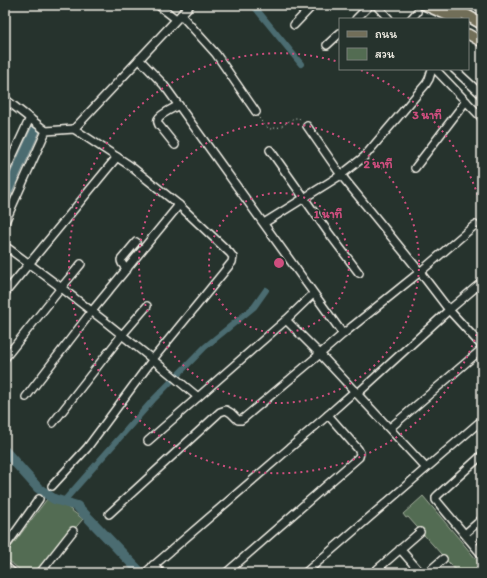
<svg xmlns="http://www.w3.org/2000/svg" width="487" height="578" font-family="Itim,'Playpen Sans Thai',sans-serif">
<rect width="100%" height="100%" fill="#26332d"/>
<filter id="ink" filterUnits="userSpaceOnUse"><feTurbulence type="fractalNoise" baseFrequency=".025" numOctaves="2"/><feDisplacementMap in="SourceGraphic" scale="8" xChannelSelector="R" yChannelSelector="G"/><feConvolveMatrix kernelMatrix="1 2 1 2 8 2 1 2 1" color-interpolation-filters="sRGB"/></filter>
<g filter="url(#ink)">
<!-- green -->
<g fill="#536c52" stroke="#a4ae9d">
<polygon points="423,496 482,566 482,573 458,573 408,517 406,518 403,514"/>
<polygon points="47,499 67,507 83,519 37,573 24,573 5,558 5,555"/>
</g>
<!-- water -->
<polygon fill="#4b6c71" stroke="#8fa1a1" points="32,126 40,131 6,206 5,185"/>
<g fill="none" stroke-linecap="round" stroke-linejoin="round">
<!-- canal -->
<g stroke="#4b6c71" stroke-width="6">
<polyline points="253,5 301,64"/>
<polyline points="63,502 153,400 205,347 254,307 266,290"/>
</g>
<!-- river -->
<polyline stroke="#4b6c71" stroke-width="10" points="5,451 38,488 54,499 77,506 141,573"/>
<!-- minor casing -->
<g stroke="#f4f1e8" stroke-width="10">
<g id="minor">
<polyline points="158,5 176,19"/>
<polyline points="376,5 389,19"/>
<polyline points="181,15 216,54 256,112"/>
<polyline points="356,19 370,5"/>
<polyline points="411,19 417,12"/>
<polyline points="294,25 313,5"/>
<polyline points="327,45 340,33"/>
<polyline points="139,59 163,84 169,92 343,334"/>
<polyline points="435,69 482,118"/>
<polyline points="454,69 482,95"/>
<polyline points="5,99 46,131"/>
<polyline points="307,126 341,175 420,272 449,310 482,346"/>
<polyline points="74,129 190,5"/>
<path d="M175,145L159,125C158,123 157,122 158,119C160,114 174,108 179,105"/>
<polyline points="270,150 328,232 359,273"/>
<polyline points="415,168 466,101"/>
<polyline points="5,172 30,118"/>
<polyline points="5,222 46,131 74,129 129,165 179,205 230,253 233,257 232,262 153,359 87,448 52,486"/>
<polyline points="264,223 341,175 364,157 426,84 429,79 432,69"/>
<path d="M5,246C71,294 135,344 198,397"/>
<path d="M127,269C124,266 121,264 121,260L136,242"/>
<polyline points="5,293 117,157"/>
<polyline points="286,320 320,354 426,468"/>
<polyline points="5,358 61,288 81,264"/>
<polyline points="357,394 449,310 482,282"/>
<polyline points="26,397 92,311 179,205"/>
<polyline points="53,423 122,335 147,306"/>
<polyline points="390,428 482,349"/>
<polyline points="148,441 286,320 313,294"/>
<polyline points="482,455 438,495 436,497 436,500 482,555"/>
<polyline points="109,514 220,412 226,410 231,413 238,420 241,420 244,418 320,354 343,334 420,272 475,225"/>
<polyline points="465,534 482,519"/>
<polyline points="470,540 482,530"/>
<polyline points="5,547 39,499"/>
<polyline points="400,549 421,573"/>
<polyline points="153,565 161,573"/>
<polyline points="5,566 13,573"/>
<polyline points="40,573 73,531"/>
<polyline points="145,573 328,415 355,391"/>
<polyline points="226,573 359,457 360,453 358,449 328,415"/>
<polyline points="305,573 482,420"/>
<polyline points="373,573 420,532"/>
<polyline points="427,573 443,559"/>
</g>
</g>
<!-- major casing -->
<g stroke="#f4f1e8" stroke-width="12">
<polyline id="major" points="468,34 482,42"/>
</g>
<!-- highway casing -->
<g stroke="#f4f1e8" stroke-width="13">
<g id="highway">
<polyline points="425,5 457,19"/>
<polyline points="449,5 482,24"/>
</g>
</g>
<!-- path -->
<polyline stroke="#f4f1e8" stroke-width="1" stroke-dasharray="1 3" stroke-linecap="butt" points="259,118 264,125 270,129 280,127 294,118 299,118 302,122"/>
<!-- minor -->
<use href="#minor" stroke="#26332d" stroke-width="7"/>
<!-- major -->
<use href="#major" stroke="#716e59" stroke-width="9"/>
<!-- highway -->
<use href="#highway" stroke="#716e59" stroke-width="10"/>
<!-- path-bridge -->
<polyline stroke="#f4f1e8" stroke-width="1" stroke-dasharray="1 3" stroke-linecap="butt" points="423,10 427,5"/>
</g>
</g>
<!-- distance rings -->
<g fill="none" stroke="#ce4e7e" stroke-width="2" stroke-dasharray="2 4">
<circle cx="279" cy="263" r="70"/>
<circle cx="279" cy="263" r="140"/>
<path d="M482 317A210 210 0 1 1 339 62M361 70A210 210 0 0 1 482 209"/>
</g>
<circle cx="279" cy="263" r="6" fill="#ce4e7e" stroke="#26332d" stroke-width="2"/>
<g font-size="12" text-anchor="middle" font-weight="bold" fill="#ce4e7e" stroke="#26332d" stroke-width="3" stroke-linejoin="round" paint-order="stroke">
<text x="427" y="119">3 นาที</text>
<text x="378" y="168">2 นาที</text>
<text x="328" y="218">1 นาที</text>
</g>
<!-- margin -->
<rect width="487" height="578" fill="none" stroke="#26332d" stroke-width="20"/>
<rect x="10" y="10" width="467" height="558" fill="none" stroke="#f4f1e8" stroke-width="1.5" filter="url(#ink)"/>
<!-- legend -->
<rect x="339" y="18" width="130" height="52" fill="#26332d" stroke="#787f78"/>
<rect x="347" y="31" width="20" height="6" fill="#716e59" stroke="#787f78"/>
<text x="375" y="38" font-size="12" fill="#f4f1e8">ถนน</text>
<rect x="347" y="48" width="20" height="12" fill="#536c52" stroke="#787f78"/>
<text x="375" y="58" font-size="12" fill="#f4f1e8">สวน</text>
</svg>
